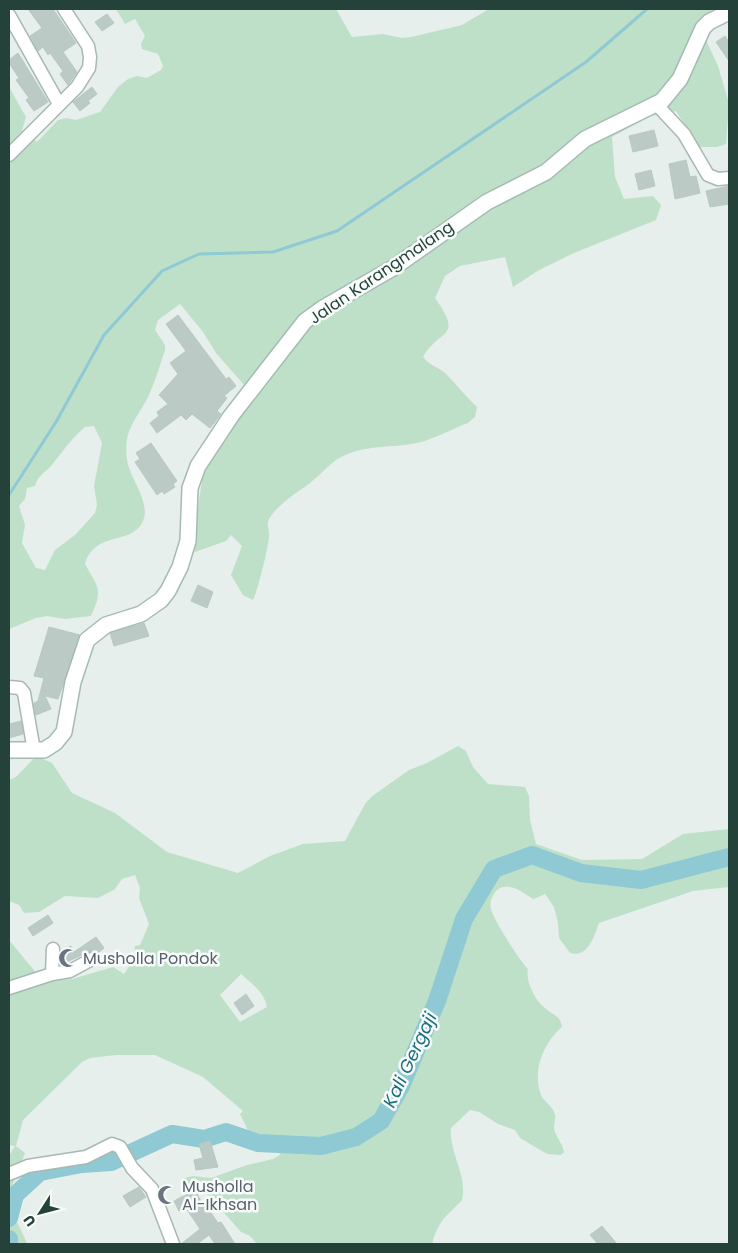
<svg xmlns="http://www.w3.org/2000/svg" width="738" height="1253" font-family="Poppins,sans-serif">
<rect width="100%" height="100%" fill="#e6efeb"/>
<!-- green -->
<g fill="#bfe0c8" fill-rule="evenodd">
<path d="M116,9H336L352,37L383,34L402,38L411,37L462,25L489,9H714L711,11L706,40L718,66L729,103L726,144L717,147H699L676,111L650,116L612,137L615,177L624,199L653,196L661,205L656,220L574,253L539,270L513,287L505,257L460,266L445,276L435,298C464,339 440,328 423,357C431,367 440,367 447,375C458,386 466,397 477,407L475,417L468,423C451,429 430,442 411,444C387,448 364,445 341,457C328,464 318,478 306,486C294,494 276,507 269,519C266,527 270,530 269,537C268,549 258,590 253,600L243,595L231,575L242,546L231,535L226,541L195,552L193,543L203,473L222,436L253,395L216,353L203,332L180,304L158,320L155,330L165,345V350C160,365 155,382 148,397C136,421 123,429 127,460C130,479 151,502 143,521C132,546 95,530 85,564C99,589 103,589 91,616L65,619L47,616L36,618L9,629V87L26,117L22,130L37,142L58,120L66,118L76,120L100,112L118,87L128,79L137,76L147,78L161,70L163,66L158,54L142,49L141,44L145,36L135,19L125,24ZM94,426L102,443L94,486L97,505L95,513L75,535L55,550L45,570L36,568L22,543L25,525L19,506L25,499L27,488L35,486C38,475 45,473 52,465C62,452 72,438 85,427Z"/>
<path d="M458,746L466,751L473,767L488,784L525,787L529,796L530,820L536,844L582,860L642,859L683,834L729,829V887L693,891L599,923C594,937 588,958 570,953L559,938L558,923L554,907L545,894L534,899C525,895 519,888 510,887C505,886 499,887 496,891C492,896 489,903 491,909C492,917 521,963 528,969C525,981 535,1000 545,1008C553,1016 560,1014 562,1027C543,1043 531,1073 542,1097C545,1102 552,1106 554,1112C557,1118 554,1121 554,1127C554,1135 563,1143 564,1152L561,1155L547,1154L520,1138L515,1130L498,1124L479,1112L470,1110L451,1128C449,1154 468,1175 462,1200C446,1217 439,1219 432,1244H257L250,1236L241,1232L203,1189L183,1182L184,1178L193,1176L211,1178L247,1165L273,1159L280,1155L278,1149H267L255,1145L240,1114L243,1111L203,1077L155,1055H116L90,1058L82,1062L23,1120L16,1146L25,1153L9,1193V1156L15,1146L9,1145V940L43,981L72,979L113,967L124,974L134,959L135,946L140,945L149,924L139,898L140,888L135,875L122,879L114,890L98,898L65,896L39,912L24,913L19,905L9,901V780L16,777L36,756L52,763L72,793L115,813L167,852L238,873L270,856L303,844L345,841L365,804L371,797L409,770L427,763ZM241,974C252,984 264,992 267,1007L240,1022L220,995Z"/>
<polygon points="9,1205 27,1243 30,1244 9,1244"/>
</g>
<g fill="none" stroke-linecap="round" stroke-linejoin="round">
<!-- stream -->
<polyline stroke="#8ec9d4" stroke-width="3" points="9,495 56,422 104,335 162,271 199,254 273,252 337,231 586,62 647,9"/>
<!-- river -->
<g stroke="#8ec9d4" stroke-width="18">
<polyline points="9,1218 15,1195 40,1172 82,1164 111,1162 172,1134 204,1139 226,1132 258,1143 321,1146 356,1137 381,1121 401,1086 437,1001 464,919 494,869 532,855 581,873 641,880 729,857"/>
<polyline points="9,1239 9,1244"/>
</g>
</g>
<!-- building -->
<g fill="#bbcac4" stroke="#b8c9c2">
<polygon points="28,9 53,9 76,43 63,52 77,72 68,85 60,74 63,71 50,53 48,55 43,47 38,51 30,36 42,28"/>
<polygon points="107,14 114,23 102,31 95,22"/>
<polygon points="725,36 729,42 729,61 716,42"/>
<polygon points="18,53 48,102 34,111 26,100 29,98 16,80 19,78 9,63 9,60"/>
<polygon points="92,87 97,94 88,101 90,103 80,111 73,102"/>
<polygon points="654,130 658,146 633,152 629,136"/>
<polygon points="686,160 690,177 696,176 700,193 675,199 669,164"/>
<polygon points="651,170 655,186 639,190 635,174"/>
<polygon points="729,186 729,204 710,207 706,191"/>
<polygon points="178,315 226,379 229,377 236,386 224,396 227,398 217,411 221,414 210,428 192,414 186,420 181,415 157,433 150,423 159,416 157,412 168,404 159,395 178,374 170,363 186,351 166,324"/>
<polygon points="151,443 177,481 173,484 175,487 164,494 162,491 157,495 135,462 140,459 136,453"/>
<polygon points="198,585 213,592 207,608 191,601"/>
<polygon points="144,623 149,636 114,646 110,633"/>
<polygon points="49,627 80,635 58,699 45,696 51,709 36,715 34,703 38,701 44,678 34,676"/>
<polygon points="21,721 23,734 9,738 9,724"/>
<polygon points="48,915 53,923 33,936 28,928"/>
<polygon points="96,937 104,948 99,952 91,951 62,964 61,951 71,946 74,952"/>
<polygon points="246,994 254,1006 242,1015 234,1003"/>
<polygon points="210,1141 218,1167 196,1170 194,1160 203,1158 199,1144"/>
<polygon points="139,1187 146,1197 130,1207 123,1196"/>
<polygon points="195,1190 203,1205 205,1204 218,1223 221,1222 235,1244 215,1244 209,1235 197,1244 181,1244 200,1229 186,1208 179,1211 174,1201"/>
<polygon points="602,1226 617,1244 598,1244 590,1235"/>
</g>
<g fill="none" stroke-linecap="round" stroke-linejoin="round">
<!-- street casing -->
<g stroke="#a8b8b2" stroke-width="15">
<g id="street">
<polyline points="9,15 59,104"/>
<polyline points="657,105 684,134 708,175 718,179 729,178"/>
<polyline points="9,155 77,87 89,68 90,57 88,46 64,9"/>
<polyline points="9,687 20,688 24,693 34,751"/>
<polyline points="52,974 70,971 94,958"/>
<polyline points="9,988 52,974 53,949"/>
<polyline points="9,1174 28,1166 86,1157 112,1144 120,1147 132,1168 152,1189 173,1244"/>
</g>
</g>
<!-- secondary casing -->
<g stroke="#a4bbb3" stroke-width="18">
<polyline id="secondary" points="9,750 44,750 55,743 64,732 73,682 87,640 106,625 141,614 161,600 168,591 180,567 188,541 190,488 198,466 231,416 305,321 323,308 393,268 487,202 546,172 585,139 662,101 680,79 703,28 709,22 729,12"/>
</g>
<!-- street -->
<use href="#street" stroke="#fff" stroke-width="12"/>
<!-- secondary -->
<use href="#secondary" stroke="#fff" stroke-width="15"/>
</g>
<!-- icons -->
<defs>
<g id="mosque-bare" transform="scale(1.5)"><path d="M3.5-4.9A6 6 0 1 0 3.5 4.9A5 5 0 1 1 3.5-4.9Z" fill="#6b7280" stroke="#f7fbf9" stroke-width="2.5" paint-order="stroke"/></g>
</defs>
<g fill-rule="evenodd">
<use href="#mosque-bare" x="68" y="958"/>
<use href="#mosque-bare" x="167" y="1195"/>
</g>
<g text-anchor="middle" stroke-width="5" stroke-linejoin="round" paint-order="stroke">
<!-- street labels -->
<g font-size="16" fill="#24423a" stroke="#f7fbf9">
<text transform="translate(381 272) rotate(-34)" y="6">Jalan Karangmalang</text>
</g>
<!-- worship labels -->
<g font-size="16" fill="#5b616d" stroke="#f7fbf9" text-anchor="start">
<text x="83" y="964">Musholla Pondok</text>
<text x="182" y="1192">Musholla<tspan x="182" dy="18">Al-Ikhsan</tspan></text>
</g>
<!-- water labels -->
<g font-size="18" font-style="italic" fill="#1c6f80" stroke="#f7fbf9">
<text transform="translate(410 1060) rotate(-65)" y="6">Kali Gergaji</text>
</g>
</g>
<!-- border -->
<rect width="738" height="1253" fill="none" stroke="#24423a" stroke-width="20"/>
<!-- north arrow -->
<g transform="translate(40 1213) rotate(234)" stroke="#f7fbf9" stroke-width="4" paint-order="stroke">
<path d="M0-4L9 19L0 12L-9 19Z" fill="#24423a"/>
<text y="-8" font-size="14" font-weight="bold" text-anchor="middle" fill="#24423a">U</text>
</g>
</svg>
